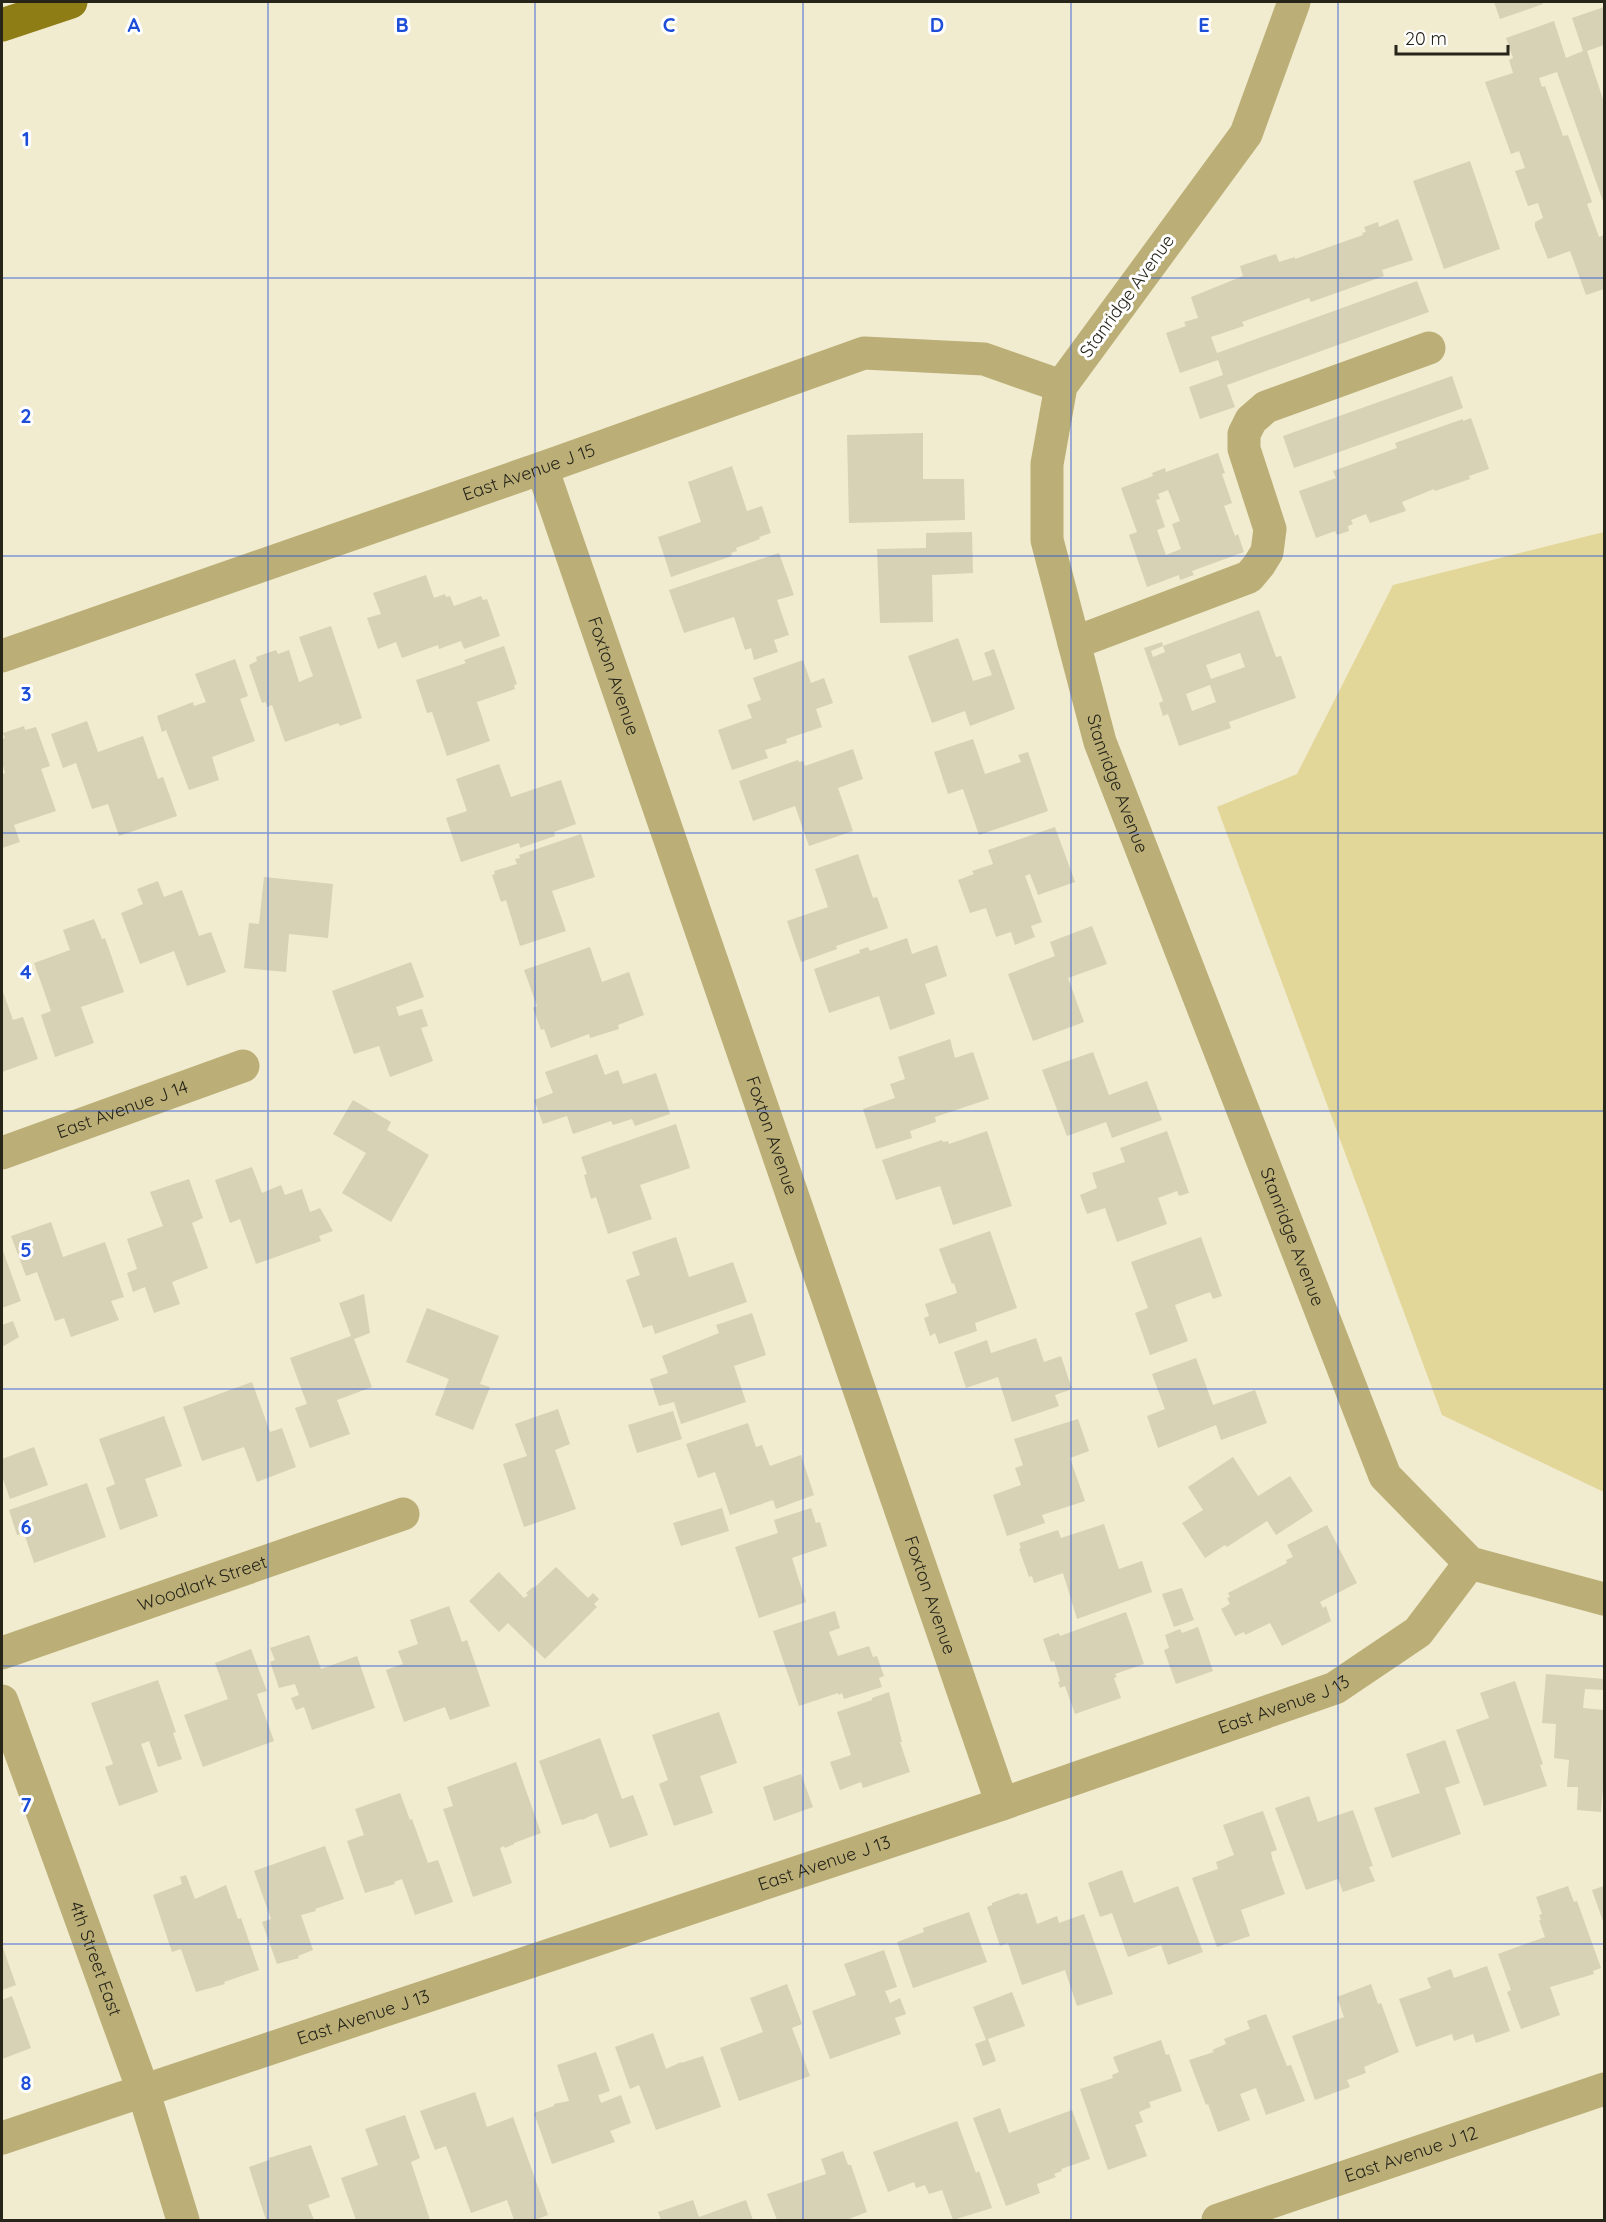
<svg xmlns="http://www.w3.org/2000/svg" width="1606" height="2222" font-family="Quicksand,sans-serif">
<rect width="100%" height="100%" fill="#f1ebcf"/>
<!-- green -->
<polygon fill="#e2d699" points="1604,532 1604,1492 1442,1415 1217,807 1297,774 1393,585"/>
<!-- building -->
<g fill="#d7d1b5" fill-rule="evenodd">
<polygon points="1494,2 1542,2 1543,4 1500,19"/>
<polygon points="1604,7 1604,45 1587,51 1604,102 1604,204 1557,72 1539,78 1542,87 1545,86 1563,136 1568,135 1592,202 1587,204 1599,237 1604,235 1604,289 1586,295 1570,251 1548,259 1535,227 1535,222 1543,218 1538,203 1528,206 1515,171 1525,168 1519,151 1511,154 1485,82 1513,73 1509,60 1513,58 1506,38 1554,21 1566,58 1583,51 1572,18"/>
<polygon points="1470,161 1500,249 1444,269 1413,181"/>
<polygon points="1398,219 1413,260 1382,270 1384,276 1311,302 1309,298 1242,322 1244,326 1211,337 1217,353 1417,281 1429,312 1227,385 1235,407 1200,419 1189,387 1223,375 1218,360 1180,373 1166,333 1186,326 1184,322 1198,318 1191,297 1243,276 1240,266 1276,254 1279,262 1295,257 1295,259 1363,235 1362,233 1366,232 1364,227 1378,222 1379,227"/>
<polygon points="1452,376 1463,408 1294,468 1283,436"/>
<polygon points="1471,418 1489,469 1469,476 1470,479 1435,491 1434,489 1402,502 1406,511 1370,523 1366,514 1351,520 1353,524 1348,526 1349,531 1337,535 1335,531 1316,538 1299,491 1336,478 1333,471 1397,448 1395,443 1463,419 1463,421"/>
<polygon points="923,433 923,479 964,479 965,520 849,523 847,435"/>
<path d="M1218,453L1225,473L1222,474L1232,503L1224,506L1235,536L1238,534L1244,552L1192,571L1194,575L1180,580L1179,575L1147,587L1129,535L1137,532L1121,488L1153,476L1152,473L1165,468L1166,472ZM1168,490L1180,521L1172,524L1181,549L1166,555L1157,530L1165,527L1156,500L1160,499L1158,494Z"/>
<polygon points="732,466 747,511 762,506 771,533 759,537 760,539 736,548 737,551 731,553 732,556 671,577 658,537 701,522 688,482"/>
<polygon points="972,532 973,573 932,575 933,622 880,623 877,549 926,548 926,533"/>
<polygon points="779,553 794,595 777,600 789,635 774,640 778,652 754,660 751,648 745,650 734,617 684,633 669,590"/>
<polygon points="426,575 434,598 445,594 446,597 450,596 454,606 481,596 483,600 487,599 500,636 464,649 461,641 439,649 438,645 402,658 396,642 378,649 367,618 381,614 373,593"/>
<path d="M1259,610L1276,657L1281,656L1296,698L1229,722L1231,728L1179,746L1168,714L1163,716L1159,703L1163,701L1144,648L1162,642L1163,646ZM1163,646L1165,652L1153,657L1151,651ZM1240,653L1245,667L1211,679L1206,665ZM1210,685L1216,702L1192,711L1186,694Z"/>
<polygon points="331,626 362,718 340,726 338,723 285,742 272,705 267,707 266,702 262,703 249,665 257,661 256,657 276,650 278,654 289,650 299,682 313,676 299,637"/>
<polygon points="958,638 973,681 992,675 984,653 994,649 1015,709 970,726 965,711 932,723 908,656"/>
<polygon points="504,646 517,684 514,685 515,689 477,702 490,741 447,756 432,712 427,713 416,680 466,663 464,660"/>
<polygon points="235,659 248,696 240,699 255,741 212,757 219,780 189,790 166,730 162,732 157,716 193,702 194,706 206,702 195,674"/>
<polygon points="803,660 811,683 824,678 833,703 816,709 822,727 786,739 787,743 765,750 768,758 732,770 718,730 752,718 747,705 761,700 753,678"/>
<polygon points="87,721 98,752 143,736 158,779 163,777 177,816 119,836 108,804 92,809 76,763 63,768 51,734"/>
<polygon points="24,726 25,730 36,727 50,766 41,769 56,811 14,825 20,842 2,848 2,774 5,773 2,761 2,739 5,738 3,733"/>
<polygon points="973,739 985,774 1021,762 1018,755 1028,752 1048,811 979,835 963,789 948,794 934,752"/>
<polygon points="853,749 863,779 838,788 853,831 809,846 795,806 753,821 739,781 798,760 799,762 803,761 805,766"/>
<polygon points="499,764 511,797 561,780 576,824 554,832 555,836 520,848 519,843 461,862 446,818 467,811 456,779"/>
<polygon points="1055,827 1075,882 1038,895 1030,874 1025,876 1042,922 1031,926 1035,937 1015,945 1011,932 996,937 986,908 970,913 958,880 974,874 972,871 993,864 988,850"/>
<polygon points="581,834 595,877 552,891 566,931 520,946 506,900 501,902 492,875 495,874 494,871 517,864 515,859 520,858 519,855"/>
<polygon points="858,854 873,898 877,897 888,928 836,946 837,949 801,962 787,921 828,907 815,869"/>
<polygon points="264,877 333,884 328,938 289,934 286,972 244,968 249,923 259,924"/>
<polygon points="158,881 164,897 182,890 199,936 211,932 226,972 187,986 174,951 140,964 121,913 143,904 137,889"/>
<polygon points="94,919 102,939 105,938 124,992 81,1007 94,1043 55,1057 41,1015 51,1011 34,963 70,950 63,930"/>
<polygon points="1092,926 1107,964 1068,978 1084,1022 1033,1041 1008,974 1055,956 1050,942"/>
<polygon points="907,938 912,954 937,945 947,976 925,984 935,1014 890,1030 879,996 829,1013 814,969 860,953 859,950 868,947 870,951"/>
<polygon points="590,947 602,982 629,972 644,1015 618,1025 619,1029 590,1038 589,1034 551,1048 544,1029 541,1030 533,1008 537,1006 524,970"/>
<polygon points="411,962 424,997 396,1007 399,1016 422,1009 428,1026 421,1028 433,1061 390,1077 379,1046 354,1054 332,991"/>
<polygon points="2,989 13,1020 23,1017 38,1059 2,1072"/>
<polygon points="950,1039 955,1058 973,1052 989,1099 935,1117 936,1122 910,1131 912,1138 876,1149 863,1109 895,1098 890,1084 905,1079 898,1057"/>
<polygon points="1093,1052 1109,1095 1147,1081 1162,1120 1112,1138 1106,1122 1067,1136 1042,1070"/>
<polygon points="597,1054 605,1075 618,1070 623,1084 656,1073 670,1114 635,1126 632,1119 613,1125 611,1121 573,1134 567,1116 543,1124 534,1100 553,1093 545,1072"/>
<polygon points="353,1100 391,1122 387,1130 429,1155 391,1222 342,1193 366,1153 333,1134"/>
<polygon points="676,1124 690,1168 640,1185 652,1219 608,1234 596,1197 591,1199 584,1175 587,1174 581,1157"/>
<polygon points="987,1131 1012,1206 953,1225 940,1186 896,1200 882,1160 942,1140 943,1142 948,1141 949,1144"/>
<polygon points="1167,1131 1189,1193 1179,1196 1177,1191 1158,1198 1167,1224 1117,1242 1105,1208 1087,1214 1080,1195 1097,1188 1092,1173 1125,1162 1120,1148"/>
<polygon points="252,1167 262,1193 281,1185 285,1195 302,1189 310,1212 320,1208 333,1231 319,1236 321,1241 256,1264 240,1219 230,1223 215,1180"/>
<polygon points="189,1179 203,1218 192,1223 208,1268 172,1282 180,1304 154,1313 145,1287 133,1292 127,1273 137,1269 127,1239 163,1226 150,1192"/>
<polygon points="51,1222 63,1257 105,1242 124,1297 111,1301 119,1320 71,1337 64,1318 55,1321 37,1272 26,1276 11,1236"/>
<polygon points="990,1231 1017,1308 975,1323 977,1331 939,1344 935,1333 930,1336 924,1318 929,1316 925,1304 957,1293 954,1283 952,1284 939,1249"/>
<polygon points="676,1237 689,1277 733,1262 747,1302 655,1334 652,1325 643,1328 626,1280 640,1275 632,1252"/>
<polygon points="1201,1237 1222,1296 1213,1299 1210,1292 1175,1305 1188,1341 1150,1355 1135,1313 1148,1308 1131,1262"/>
<polygon points="2,1248 21,1301 2,1308"/>
<polygon points="364,1294 370,1333 354,1339 372,1387 337,1400 350,1434 310,1448 295,1408 307,1404 290,1358 351,1336 339,1303"/>
<polygon points="427,1308 499,1336 480,1384 490,1387 473,1430 435,1415 449,1379 406,1362"/>
<polygon points="752,1313 766,1355 734,1366 746,1402 681,1424 674,1402 659,1406 650,1379 668,1373 662,1356 719,1333 716,1325"/>
<polygon points="13,1321 19,1337 2,1347 2,1325"/>
<polygon points="1036,1338 1044,1362 1061,1356 1072,1389 1055,1395 1059,1406 1012,1422 998,1377 966,1388 954,1352 987,1340 991,1353"/>
<polygon points="1196,1358 1213,1405 1255,1390 1267,1423 1221,1440 1216,1425 1158,1448 1147,1416 1165,1409 1152,1374"/>
<polygon points="252,1382 270,1432 282,1428 296,1467 257,1482 244,1447 202,1461 183,1407"/>
<polygon points="558,1409 570,1444 555,1450 576,1509 524,1527 503,1464 527,1456 515,1424"/>
<polygon points="673,1411 682,1439 637,1453 628,1425"/>
<polygon points="164,1416 182,1466 145,1479 158,1516 120,1530 106,1488 115,1484 99,1439"/>
<polygon points="1078,1419 1089,1451 1070,1458 1085,1501 1042,1515 1045,1523 1007,1536 993,1495 1021,1485 1015,1468 1023,1465 1014,1439"/>
<polygon points="748,1423 756,1447 762,1445 770,1466 801,1455 814,1495 776,1509 773,1500 730,1515 715,1472 698,1478 686,1444"/>
<polygon points="34,1447 48,1485 10,1499 2,1476 2,1459"/>
<polygon points="1233,1457 1258,1496 1290,1476 1313,1511 1276,1535 1267,1521 1227,1547 1225,1545 1205,1558 1182,1523 1203,1510 1188,1487"/>
<polygon points="87,1483 106,1537 34,1563 24,1533 17,1535 9,1510"/>
<polygon points="722,1508 729,1531 681,1546 673,1523"/>
<polygon points="811,1508 816,1523 820,1522 827,1546 792,1558 806,1602 759,1618 735,1547 778,1533 774,1520"/>
<polygon points="1104,1524 1119,1569 1142,1561 1152,1592 1077,1619 1063,1573 1034,1583 1032,1576 1029,1577 1019,1549 1021,1548 1019,1543 1058,1530 1061,1538"/>
<polygon points="1327,1525 1357,1583 1320,1602 1323,1608 1326,1606 1331,1621 1282,1646 1270,1623 1245,1635 1244,1632 1235,1636 1221,1609 1230,1604 1227,1598 1230,1597 1228,1593 1287,1563 1286,1560 1293,1557 1287,1545"/>
<polygon points="556,1567 588,1598 593,1593 599,1599 594,1604 597,1607 545,1659 508,1623 499,1632 469,1601 499,1572 524,1598 528,1595 526,1593 533,1587 534,1588"/>
<polygon points="1182,1588 1194,1620 1174,1627 1162,1594"/>
<polygon points="449,1606 462,1642 467,1640 490,1706 450,1720 445,1707 404,1722 386,1670 403,1664 398,1651 418,1644 410,1620"/>
<polygon points="835,1611 840,1628 829,1632 838,1656 869,1646 873,1657 877,1656 884,1676 879,1678 882,1687 844,1699 842,1693 839,1695 838,1693 799,1706 773,1631"/>
<polygon points="1126,1612 1144,1664 1115,1674 1117,1677 1114,1678 1121,1698 1075,1714 1065,1686 1060,1688 1058,1682 1060,1681 1054,1661 1051,1662 1043,1639 1059,1633 1060,1636"/>
<polygon points="1198,1627 1213,1671 1176,1684 1164,1650 1169,1648 1165,1635 1180,1629 1182,1633"/>
<polygon points="309,1635 321,1669 357,1656 375,1708 312,1730 304,1707 296,1710 291,1698 299,1695 295,1684 279,1688 270,1662 275,1660 270,1648"/>
<polygon points="251,1649 267,1691 257,1694 274,1741 203,1767 184,1715 228,1699 215,1663"/>
<polygon points="1546,1674 1604,1679 1604,1690 1585,1689 1583,1708 1604,1710 1604,1789 1603,1789 1601,1812 1577,1810 1578,1787 1567,1787 1569,1760 1554,1758 1556,1724 1542,1723"/>
<polygon points="158,1680 176,1732 173,1733 182,1759 158,1767 149,1741 141,1744 158,1792 119,1806 105,1767 113,1764 91,1703"/>
<polygon points="1515,1681 1543,1764 1540,1765 1547,1786 1484,1806 1456,1730 1489,1718 1480,1693"/>
<polygon points="889,1692 902,1742 900,1742 910,1772 863,1788 861,1782 840,1790 830,1762 851,1755 837,1712 872,1700 872,1698"/>
<polygon points="719,1712 737,1763 700,1776 713,1813 674,1826 659,1784 668,1780 652,1735"/>
<polygon points="600,1738 622,1799 633,1795 648,1835 610,1848 597,1813 582,1820 581,1819 562,1825 539,1761"/>
<polygon points="1445,1740 1460,1783 1445,1788 1461,1834 1392,1858 1374,1808 1420,1793 1406,1754"/>
<polygon points="516,1762 541,1833 514,1843 514,1844 505,1848 504,1846 500,1848 512,1883 473,1897 443,1809 453,1806 447,1787"/>
<polygon points="801,1774 813,1807 774,1821 763,1787"/>
<polygon points="400,1793 410,1820 412,1819 428,1863 438,1860 453,1902 415,1915 402,1879 394,1882 395,1884 365,1893 347,1841 364,1835 355,1809"/>
<polygon points="1309,1796 1318,1822 1353,1810 1373,1866 1369,1867 1375,1881 1343,1892 1338,1879 1306,1890 1275,1808"/>
<polygon points="1263,1811 1277,1850 1271,1852 1272,1858 1285,1894 1241,1910 1250,1936 1217,1947 1192,1878 1218,1869 1216,1862 1234,1855 1223,1825"/>
<polygon points="325,1846 344,1899 315,1909 316,1911 301,1915 313,1950 298,1956 299,1958 277,1964 262,1922 271,1919 254,1871"/>
<polygon points="1122,1870 1134,1903 1178,1886 1203,1952 1168,1965 1161,1945 1128,1957 1112,1913 1100,1917 1088,1883"/>
<polygon points="186,1875 195,1899 226,1885 238,1919 241,1918 259,1970 224,1982 225,1984 196,1992 181,1949 172,1952 153,1895 182,1884 180,1877"/>
<polygon points="1568,1886 1574,1902 1577,1901 1601,1968 1593,1971 1594,1974 1550,1987 1560,2015 1521,2029 1507,1992 1511,1990 1498,1954 1545,1937 1539,1920 1541,1920 1539,1915 1542,1914 1536,1897"/>
<polygon points="1604,1886 1604,1924 1592,1890"/>
<polygon points="1019,1893 1020,1895 1027,1893 1037,1924 1057,1916 1059,1923 1084,1914 1113,1994 1077,2006 1065,1970 1022,1985 1008,1943 1000,1946 987,1907 992,1905 992,1903"/>
<polygon points="969,1912 987,1962 913,1988 897,1942 924,1932 923,1928"/>
<polygon points="2,1945 16,1985 2,1990"/>
<polygon points="884,1950 897,1987 885,1991 890,2003 900,1998 906,2014 895,2018 901,2034 830,2059 812,2011 856,1995 844,1964"/>
<polygon points="1487,1966 1510,2031 1476,2043 1473,2034 1454,2041 1452,2034 1416,2047 1399,1999 1431,1988 1427,1978 1451,1969 1454,1978"/>
<polygon points="787,1984 802,2024 792,2028 810,2076 739,2101 720,2048 763,2032 750,1998"/>
<polygon points="1371,1984 1378,2004 1381,2003 1399,2052 1364,2067 1366,2073 1347,2080 1350,2087 1315,2100 1292,2036 1344,2017 1337,1997"/>
<polygon points="1012,1992 1025,2026 988,2039 996,2061 983,2066 975,2044 986,2040 973,2007"/>
<polygon points="12,1996 31,2048 2,2059 2,2000"/>
<polygon points="1266,2014 1287,2066 1291,2065 1305,2101 1266,2115 1256,2088 1240,2094 1250,2120 1218,2132 1208,2104 1206,2105 1189,2060 1214,2052 1212,2050 1226,2044 1224,2039 1250,2029 1247,2021"/>
<polygon points="653,2033 666,2069 681,2062 681,2063 703,2056 721,2107 656,2130 639,2085 630,2089 615,2047"/>
<polygon points="1161,2040 1166,2055 1169,2054 1182,2091 1149,2102 1151,2107 1139,2112 1143,2122 1135,2125 1147,2156 1108,2170 1080,2089 1113,2078 1112,2075 1119,2072 1113,2057"/>
<polygon points="596,2052 610,2091 598,2095 601,2103 621,2095 631,2123 610,2131 615,2142 552,2164 534,2113 554,2106 554,2104 569,2101 557,2065"/>
<polygon points="475,2092 487,2127 513,2117 548,2215 535,2220 514,2220 507,2200 471,2213 446,2146 435,2150 420,2111"/>
<polygon points="1000,2108 1009,2133 1072,2110 1090,2159 1061,2169 1062,2171 1054,2174 1056,2177 1037,2184 1040,2193 1006,2206 973,2118"/>
<polygon points="405,2115 420,2158 411,2162 430,2220 356,2220 341,2178 378,2165 365,2129"/>
<polygon points="957,2121 976,2173 979,2171 992,2208 953,2220 942,2190 929,2194 925,2185 916,2188 914,2182 888,2192 873,2152"/>
<polygon points="311,2145 330,2197 308,2205 314,2220 266,2220 249,2167 269,2160 269,2158"/>
<polygon points="843,2151 848,2165 851,2165 867,2212 846,2220 777,2220 767,2194 826,2174 821,2159"/>
<polygon points="693,2200 699,2217 746,2200 753,2220 661,2220 658,2212"/>
</g>
<g fill="none" stroke-linecap="round" stroke-linejoin="round">
<!-- minor -->
<g stroke="#bbaf77" stroke-width="33">
<path id="s1" d="M1294,2L1246,134L1061,386L1047,464V540L1100,742L1385,1476L1470,1563L1604,1599"/>
<path id="s2" d="M542,468L1002,1804"/>
<polyline points="1074,643 1249,577 1259,565 1267,552 1270,529 1244,449 1244,434 1251,420 1266,407 1429,348"/>
<path id="s3" d="M2,656L542,468L864,353L984,359L1061,386"/>
<path id="s4" d="M2,1153L243,1066"/>
<path id="s5" d="M2,1653L403,1514"/>
<path id="s6" d="M2,1701L143,2090L183,2220"/>
<path id="s7" d="M2,2138L1002,1804L1335,1688L1418,1632L1470,1563"/>
<path id="s8" d="M1218,2220L1604,2089"/>
</g>
<!-- major -->
<polyline stroke="#8e7c15" stroke-width="33" points="2,25 71,2"/>
</g>
<!-- grid -->
<path fill="none" stroke="#1d4ed8" stroke-width="1.5" stroke-opacity="0.55" d="M268,2V2220M535,2V2220M803,2V2220M1071,2V2220M1338,2V2220M2,278H1604M2,556H1604M2,833H1604M2,1111H1604M2,1389H1604M2,1666H1604M2,1944H1604"/>
<g text-anchor="middle" stroke-width="6" stroke-linejoin="round" paint-order="stroke">
<!-- street labels -->
<g font-size="18" fill="#27251a" stroke="#fff">
<text transform="translate(1127 296) rotate(-54)" y="6">Stanridge Avenue</text>
<text dy="6" stroke="none"><textPath href="#s3" startOffset="558">East Avenue J 15</textPath></text>
<text dy="6" stroke="none"><textPath href="#s2" startOffset="220">Foxton Avenue</textPath></text>
<text dy="6" stroke="none"><textPath href="#s1" startOffset="862">Stanridge Avenue</textPath></text>
<text dy="6" stroke="none"><textPath href="#s4" startOffset="128">East Avenue J 14</textPath></text>
<text dy="6" stroke="none"><textPath href="#s2" startOffset="706">Foxton Avenue</textPath></text>
<text dy="6" stroke="none"><textPath href="#s1" startOffset="1348">Stanridge Avenue</textPath></text>
<text dy="6" stroke="none"><textPath href="#s5" startOffset="212">Woodlark Street</textPath></text>
<text dy="6" stroke="none"><textPath href="#s2" startOffset="1192">Foxton Avenue</textPath></text>
<text dy="6" stroke="none"><textPath href="#s7" startOffset="1353">East Avenue J 13</textPath></text>
<text dy="6" stroke="none"><textPath href="#s7" startOffset="867">East Avenue J 13</textPath></text>
<text dy="6" stroke="none"><textPath href="#s6" startOffset="274">4th Street East</textPath></text>
<text dy="6" stroke="none"><textPath href="#s7" startOffset="381">East Avenue J 13</textPath></text>
<text dy="6" stroke="none"><textPath href="#s8" startOffset="204">East Avenue J 12</textPath></text>
</g>
</g>
<g font-size="20" text-anchor="middle" font-weight="bold" fill="#1d4ed8" stroke="#fff" stroke-width="6" stroke-linejoin="round" paint-order="stroke">
<text x="134" y="32">A</text>
<text x="402" y="32">B</text>
<text x="669" y="32">C</text>
<text x="937" y="32">D</text>
<text x="1204" y="32">E</text>
<text x="26" y="146">1</text>
<text x="26" y="423">2</text>
<text x="26" y="701">3</text>
<text x="26" y="979">4</text>
<text x="26" y="1257">5</text>
<text x="26" y="1534">6</text>
<text x="26" y="1812">7</text>
<text x="26" y="2090">8</text>
</g>
<!-- border -->
<rect width="1606" height="2222" fill="none" stroke="#27251a" stroke-width="6"/>
<!-- scale -->
<path d="M1396 45v9h112v-9" fill="none" stroke="#27251a" stroke-width="3"/>
<text x="1405" y="45" font-size="18" fill="#27251a" stroke="#ffffff" stroke-width="4.5" paint-order="stroke">20 m</text>
</svg>
